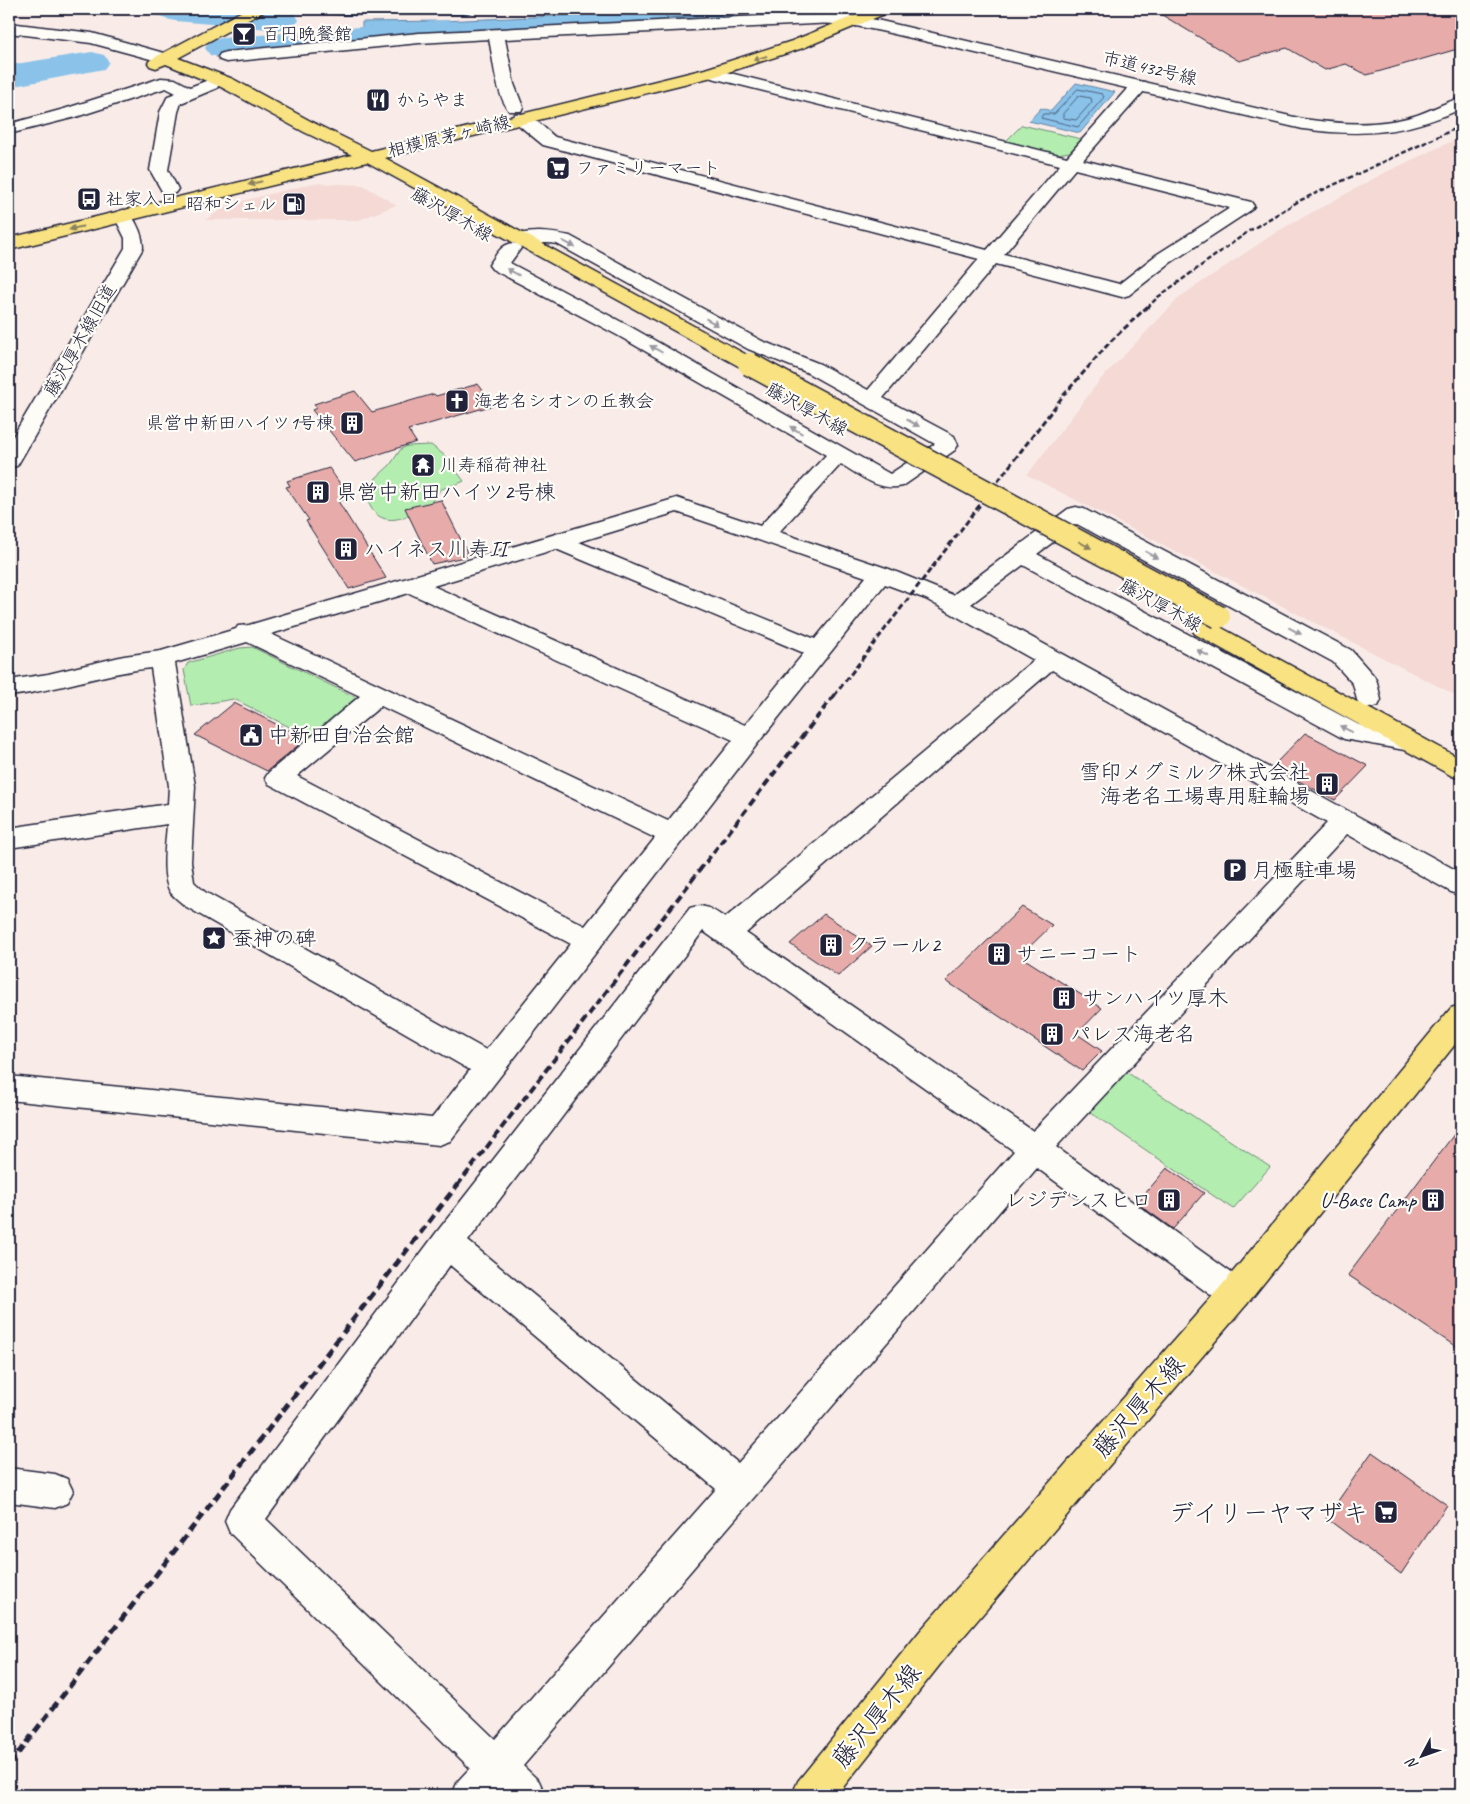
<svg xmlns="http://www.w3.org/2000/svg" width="1470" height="1804" font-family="Caveat,'Klee One',sans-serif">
<rect width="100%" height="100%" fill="#f9ece8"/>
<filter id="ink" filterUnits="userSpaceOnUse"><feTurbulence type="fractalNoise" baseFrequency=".02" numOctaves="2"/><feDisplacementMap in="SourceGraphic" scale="10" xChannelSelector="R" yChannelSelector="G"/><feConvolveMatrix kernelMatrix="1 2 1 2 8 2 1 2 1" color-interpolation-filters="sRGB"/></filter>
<g filter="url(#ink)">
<!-- built -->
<g fill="#f4d9d5">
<polygon points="1461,137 1461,698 1027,475 1100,380 1181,296 1278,231 1384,173"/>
<polygon points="314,183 363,185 396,205 359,220 205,220 230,204"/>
</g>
<!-- green -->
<g fill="#b4edb0" stroke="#6b8876">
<polygon points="1022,125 1081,139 1070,152 1057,154 1006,141"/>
<path d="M431,445L444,455L464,481C457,485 448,486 442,489C438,491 436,498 432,501C409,519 376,534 366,495L376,478L390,465L401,449L407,446Z"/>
<polygon points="252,647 357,698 358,702 313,739 234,699 191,706 184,670 188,663 240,648"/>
<polygon points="1122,1069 1270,1167 1233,1209 1091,1113 1086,1106"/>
</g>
<!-- water -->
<g fill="#8ac2e9" stroke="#6082a3">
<polygon points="711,9 824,9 811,14 770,18 366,39 362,34 362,22 442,21"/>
<polygon points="1076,83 1115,92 1080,133 1029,121 1041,108 1051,111"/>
</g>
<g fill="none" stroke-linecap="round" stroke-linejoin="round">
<!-- shore -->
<g stroke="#4c6281" stroke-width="1">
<polyline points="667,9 665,15 668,18 811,9"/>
<polygon points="369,27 388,27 390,30 388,32 370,34 367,30"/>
<polygon points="1078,89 1102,94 1104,97 1078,127 1041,118 1043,114 1054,114"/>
<polygon points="1079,96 1091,98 1092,102 1076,120 1063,118 1063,114"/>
</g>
<!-- stream -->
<polygon fill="#6082a3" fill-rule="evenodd" points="276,9 298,9 345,12 468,11 471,13 468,15 345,16 279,11"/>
<!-- canal -->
<path fill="#8ac2e9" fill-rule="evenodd" d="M141,9H183L185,11L182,15C170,18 156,16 144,13Z"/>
<!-- river -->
<g fill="#8ac2e9" fill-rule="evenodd">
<polygon points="160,9 268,9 294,13 299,20 294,27 282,30 175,21 163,18 158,11"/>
<polygon points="447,20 459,23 464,30 459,37 447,40 222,58 210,55 205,48 210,41 222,38"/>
<polygon points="92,52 104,55 109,62 104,69 9,87 9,65"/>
</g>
</g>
<!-- building -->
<g fill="#e7acaa" stroke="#22223b">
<polygon points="1152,9 1461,9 1461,48 1367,75 1346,64 1325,70 1287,48 1239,61"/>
<polygon points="478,384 494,405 408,430 416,442 355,462 312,410 317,408 314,404 355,391 372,412 434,394 436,396"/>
<polygon points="329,468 350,498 338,501 386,578 349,589 306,521 309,520 286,487 290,486 287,481"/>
<polygon points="441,500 469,556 432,564 405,508"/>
<polygon points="234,703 306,739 267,771 195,735"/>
<polygon points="1305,733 1368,766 1335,800 1272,767"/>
<polygon points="1022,907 1052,925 1023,953 1026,955 1023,958 1102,1008 1077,1034 1102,1051 1082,1071 946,981"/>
<polygon points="824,914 872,946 838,976 790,944"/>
<polygon points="1461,1125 1461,1350 1348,1275"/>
<polygon points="1167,1168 1204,1193 1173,1229 1137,1203"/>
<polygon points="1372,1452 1447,1505 1401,1574 1326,1518"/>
</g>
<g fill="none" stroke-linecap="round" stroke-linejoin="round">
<!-- street casing -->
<g stroke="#22223b" stroke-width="3">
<g id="street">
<path d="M829,15L835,17L837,20L835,23L505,39L514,84L523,107L521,111H509C495,91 494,62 489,39L419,43L226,62L220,60L218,57L220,54L226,52L419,33L760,16Z"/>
<path d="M710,68L1067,157L1133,82H1145L1147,86L1145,90L1083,160L1251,202L1254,206L1251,210L1170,263L1129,295L1122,297L996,264L883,398L954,436L958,445L955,450L903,486C879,492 861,476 841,464L779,532L889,569L953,595L1068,509L1076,507L1084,509L1351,650L1374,676L1377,682L1381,700L1378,706L1369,708L1360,706L1357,700L1353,684L1333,662L1077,524L1037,554L1359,725L1419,736L1423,742L1419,748L1410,751L1344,739L1023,565L971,604L1461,873V895L1451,892L1347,834L1056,1147L1247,1284L1251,1294L1247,1304L1235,1309L1223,1304L1037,1168L523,1766L539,1781L545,1795H452L458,1781L470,1768L230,1533L225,1521L230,1509L436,1233L690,908C705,903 713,910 725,918L1034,660L926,599L885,584L758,743L450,1141L439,1145L9,1100V1076L432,1118L470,1070L185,906C181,902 175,898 171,893C160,878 166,842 167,824L9,848V828L168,804L169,786L151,668C103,673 57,691 9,696V680L48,674L124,656L161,651L236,629L238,626L249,625L677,498L760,526L826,455L617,335L492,269L489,265C497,254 503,240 519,244L521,248L510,263L631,327L890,474L935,444L806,372L748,349L557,244C543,241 529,246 515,243L513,239L515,235C534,230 551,232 570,236L762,341L820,364L868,390L979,259L543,145L515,122L512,118L515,114C530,111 544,128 555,137L987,250L1060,165L704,76L702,73L704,70ZM1075,169L1230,208L1156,255L1119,284L1004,254ZM677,512L866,577L815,639L579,542ZM556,549L804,653L745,725L433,586ZM409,593L733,740L668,821L271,634ZM247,642L360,696L269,772L265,778L269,784L571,944L486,1050L205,892L194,882L191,862L195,786L175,663ZM1052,670L1327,823L1033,1131L746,933ZM381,706L655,838L585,926L297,776ZM703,931L1014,1151L738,1463L468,1241ZM450,1265L716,1489L495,1739L266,1519Z"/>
<polygon points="161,78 175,79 190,87 211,79 217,80 219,84 217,88 181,103 178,112 168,170 178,189 175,193 169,194 163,193 150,170 160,112 168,96 176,93 166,88 76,117 9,134 9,124 64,109"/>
<polygon points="9,1468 55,1474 67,1479 73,1491 67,1503 55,1508 9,1502"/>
</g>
</g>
<!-- secondary casing -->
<g stroke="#22223b" stroke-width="3">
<g id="secondary">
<path d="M829,15L856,16L881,21L1303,119C1340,124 1377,127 1414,116C1430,111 1445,102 1461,98V109C1404,134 1364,137 1303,129L881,31L856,26L823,23L821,20L823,17Z"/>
<polygon points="9,23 92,33 171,55 173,58 171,61 165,63 91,43 9,33"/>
<path d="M123,210L129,212C137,223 143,235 143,248L20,461L17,466L9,467V443L125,248V238L114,216L117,212Z"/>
</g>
</g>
<!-- primary casing -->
<g stroke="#22223b" stroke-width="3">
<g id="primary">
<polygon points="246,9 265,9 263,12 178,58 233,79 316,124 371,151 705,69 792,41 871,9 891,9 889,12 803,48 716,76 385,158 756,360 759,364 756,368 749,370 742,368 367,162 9,250 9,238 352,155 304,132 221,87 166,64 156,68 150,66 148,63 150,60"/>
<polygon points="1203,620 1211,622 1461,759 1461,779 1452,776 1195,634 1191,628 1195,622"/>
<polygon points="1461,1005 1461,1037 1247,1304 946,1657 837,1795 792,1795 798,1781 920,1631 1223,1284 1451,1008"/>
</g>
</g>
<!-- street -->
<use href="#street" fill="#fdfcf7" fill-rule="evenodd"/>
<!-- secondary -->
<use href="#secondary" fill="#fdfcf7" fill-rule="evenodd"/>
<!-- primary -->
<use href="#primary" fill="#f8e281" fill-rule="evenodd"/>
<!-- rail-far3 -->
<polyline stroke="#22223b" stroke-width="2.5" stroke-dasharray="5 2.5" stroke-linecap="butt" points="1147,308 1158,297 1249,231 1299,201 1461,126"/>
<!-- rail-far2 -->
<polyline stroke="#22223b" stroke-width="3" stroke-dasharray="6 3" stroke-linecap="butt" points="834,696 1063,396 1110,342 1148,306"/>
<!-- rail-far1 -->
<polyline stroke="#22223b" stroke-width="4" stroke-dasharray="8 4" stroke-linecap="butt" points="457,1186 835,694"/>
<!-- rail -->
<polyline stroke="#22223b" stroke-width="5" stroke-dasharray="9 5" stroke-linecap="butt" points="9,1765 458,1184"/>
<!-- primary-bridge casing -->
<g stroke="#22223b" stroke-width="25" stroke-linecap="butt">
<polyline id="primary-bridge" points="749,364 1219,617"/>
</g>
<!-- primary-bridge -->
<use href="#primary-bridge" stroke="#f8e281" stroke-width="22"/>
</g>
<!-- one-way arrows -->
<defs><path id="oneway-solid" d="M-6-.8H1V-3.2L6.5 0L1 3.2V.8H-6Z" transform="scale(1.25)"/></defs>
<g fill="#8d825e">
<use href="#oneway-solid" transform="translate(760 58) rotate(164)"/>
<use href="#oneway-solid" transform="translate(255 183) rotate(166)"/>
<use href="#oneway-solid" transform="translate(76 228) rotate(166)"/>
<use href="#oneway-solid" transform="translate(1085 545) rotate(28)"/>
</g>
<g fill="#9a9aa2">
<use href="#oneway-solid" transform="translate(569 244) rotate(27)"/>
<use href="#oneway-solid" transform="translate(513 272) rotate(-152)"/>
<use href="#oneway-solid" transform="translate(712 322) rotate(29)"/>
<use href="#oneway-solid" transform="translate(656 349) rotate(-150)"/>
<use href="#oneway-solid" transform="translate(913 423) rotate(29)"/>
<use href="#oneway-solid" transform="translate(796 430) rotate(-149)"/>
<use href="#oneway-solid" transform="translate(1152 555) rotate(28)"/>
<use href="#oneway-solid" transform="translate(1295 631) rotate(28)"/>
<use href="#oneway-solid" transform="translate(1203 653) rotate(-152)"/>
<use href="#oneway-solid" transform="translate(1346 729) rotate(-153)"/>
</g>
</g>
<!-- icons -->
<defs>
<g id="bar-square" transform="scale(1.25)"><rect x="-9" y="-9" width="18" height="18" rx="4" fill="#22223b" stroke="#fdfcf7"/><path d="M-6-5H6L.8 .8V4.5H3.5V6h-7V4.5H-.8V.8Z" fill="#fff"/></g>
<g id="restaurant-square" transform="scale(1.25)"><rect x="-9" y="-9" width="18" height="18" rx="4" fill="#22223b" stroke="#fdfcf7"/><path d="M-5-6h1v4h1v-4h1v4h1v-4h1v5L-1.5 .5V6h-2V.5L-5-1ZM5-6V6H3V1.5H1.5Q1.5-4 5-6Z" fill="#fff"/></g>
<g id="supermarket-square" transform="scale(1.25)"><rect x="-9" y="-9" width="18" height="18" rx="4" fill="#22223b" stroke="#fdfcf7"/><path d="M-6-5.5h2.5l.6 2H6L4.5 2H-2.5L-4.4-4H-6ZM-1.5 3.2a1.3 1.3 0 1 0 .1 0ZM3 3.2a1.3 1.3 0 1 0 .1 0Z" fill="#fff"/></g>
<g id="bus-square" transform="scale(1.25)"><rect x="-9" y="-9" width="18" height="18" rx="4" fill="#22223b" stroke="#fdfcf7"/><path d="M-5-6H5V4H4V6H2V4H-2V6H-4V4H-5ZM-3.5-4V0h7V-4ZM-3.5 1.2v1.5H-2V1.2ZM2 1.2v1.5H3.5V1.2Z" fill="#fff"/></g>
<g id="fuel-square" transform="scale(1.25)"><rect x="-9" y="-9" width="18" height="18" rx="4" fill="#22223b" stroke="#fdfcf7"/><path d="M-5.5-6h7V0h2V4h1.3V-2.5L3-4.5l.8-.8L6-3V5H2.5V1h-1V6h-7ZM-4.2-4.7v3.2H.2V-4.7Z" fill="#fff"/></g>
<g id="church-square" transform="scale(1.25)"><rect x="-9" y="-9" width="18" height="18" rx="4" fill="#22223b" stroke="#fdfcf7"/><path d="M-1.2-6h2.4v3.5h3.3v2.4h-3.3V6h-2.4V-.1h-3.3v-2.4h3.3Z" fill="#fff"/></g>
<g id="building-square" transform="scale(1.25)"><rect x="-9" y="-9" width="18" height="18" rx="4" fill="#22223b" stroke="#fdfcf7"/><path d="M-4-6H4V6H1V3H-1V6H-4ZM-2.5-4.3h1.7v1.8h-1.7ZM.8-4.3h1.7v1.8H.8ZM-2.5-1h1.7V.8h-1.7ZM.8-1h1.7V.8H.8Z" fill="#fff"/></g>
<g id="temple-square" transform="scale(1.25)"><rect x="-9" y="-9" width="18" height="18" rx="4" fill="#22223b" stroke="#fdfcf7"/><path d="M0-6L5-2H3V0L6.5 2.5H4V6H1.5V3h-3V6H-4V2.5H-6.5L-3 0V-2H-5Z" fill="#fff"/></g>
<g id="civic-square" transform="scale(1.25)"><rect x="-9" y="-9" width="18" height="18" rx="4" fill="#22223b" stroke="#fdfcf7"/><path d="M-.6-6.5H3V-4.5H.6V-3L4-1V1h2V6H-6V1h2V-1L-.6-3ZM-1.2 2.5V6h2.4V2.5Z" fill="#fff"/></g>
<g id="parking-square" transform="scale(1.25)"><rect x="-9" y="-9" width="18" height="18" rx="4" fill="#22223b" stroke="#fdfcf7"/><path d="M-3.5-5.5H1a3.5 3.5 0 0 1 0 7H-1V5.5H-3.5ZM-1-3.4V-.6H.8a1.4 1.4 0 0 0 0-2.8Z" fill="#fff"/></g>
<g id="sight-square" transform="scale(1.25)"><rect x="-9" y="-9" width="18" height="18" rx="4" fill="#22223b" stroke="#fdfcf7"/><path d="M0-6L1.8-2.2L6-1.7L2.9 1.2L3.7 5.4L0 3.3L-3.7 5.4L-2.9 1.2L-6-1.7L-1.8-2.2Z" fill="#fff"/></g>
</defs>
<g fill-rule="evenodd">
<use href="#bar-square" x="244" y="34"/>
<use href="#restaurant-square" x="378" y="100"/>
<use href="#supermarket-square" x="558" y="168"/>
<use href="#bus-square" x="89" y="199"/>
<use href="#fuel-square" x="294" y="204"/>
<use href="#church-square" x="457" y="401"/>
<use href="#building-square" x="352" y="423"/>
<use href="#temple-square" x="423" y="465"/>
<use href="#building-square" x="318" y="492"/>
<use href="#building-square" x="346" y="549"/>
<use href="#civic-square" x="251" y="735"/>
<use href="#building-square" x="1327" y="784"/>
<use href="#parking-square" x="1235" y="870"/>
<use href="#sight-square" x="214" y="938"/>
<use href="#building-square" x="831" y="945"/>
<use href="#building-square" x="999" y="954"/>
<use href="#building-square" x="1064" y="998"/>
<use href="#building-square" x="1052" y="1034"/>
<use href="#building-square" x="1169" y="1200"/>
<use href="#building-square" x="1433" y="1200"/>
<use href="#supermarket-square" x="1386" y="1512"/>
</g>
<g text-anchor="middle" stroke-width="4.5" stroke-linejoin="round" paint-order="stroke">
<!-- far-poi labels -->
<g font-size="18" fill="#22223b" stroke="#fdfcf7" text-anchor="start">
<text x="262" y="40">百円晩餐館</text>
<text x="396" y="106">からやま</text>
<text x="576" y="174">ファミリーマート</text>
<text x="106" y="205">社家入口</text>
<text x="276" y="210" text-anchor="end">昭和シェル</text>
<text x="474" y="407">海老名シオンの丘教会</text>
<text x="334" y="429" text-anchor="end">県営中新田ハイツ1号棟</text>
<text x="440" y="471">川寿稲荷神社</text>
</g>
<!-- far-street labels -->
<g font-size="18" fill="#22223b" stroke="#fdfcf7">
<text transform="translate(1150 68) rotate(13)" y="6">市道432号線</text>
<text transform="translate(449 136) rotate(-14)" y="6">相模原茅ヶ崎線</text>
<text transform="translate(452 214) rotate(30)" y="6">藤沢厚木線</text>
<text transform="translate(80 340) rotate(-60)" y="6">藤沢厚木線旧道</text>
<text transform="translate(807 409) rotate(29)" y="6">藤沢厚木線</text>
<text transform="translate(1161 605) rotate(29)" y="6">藤沢厚木線</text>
</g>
<!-- poi labels -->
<g font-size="21" fill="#22223b" stroke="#fdfcf7" text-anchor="start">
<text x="336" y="499">県営中新田ハイツ2号棟</text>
<text x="364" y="556">ハイネス川寿II</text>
<text x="268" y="742">中新田自治会館</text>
<text x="1310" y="779" text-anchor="end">雪印メグミルク株式会社<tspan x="1310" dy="24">海老名工場専用駐輪場</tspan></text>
<text x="1252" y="877">月極駐車場</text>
<text x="232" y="945">蚕神の碑</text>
<text x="848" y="952">クラール2</text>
<text x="1016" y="961">サニーコート</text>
<text x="1082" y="1005">サンハイツ厚木</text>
<text x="1070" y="1041">パレス海老名</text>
<text x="1152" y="1207" text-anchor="end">レジデンスヒロ</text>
<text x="1416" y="1207" text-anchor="end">U-Base Camp</text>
</g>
<!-- near-street labels -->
<g font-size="25" fill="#22223b" stroke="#fdfcf7">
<text transform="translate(1138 1406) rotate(-49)" y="9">藤沢厚木線</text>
<text transform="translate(876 1715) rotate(-51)" y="9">藤沢厚木線</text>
</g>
<!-- near-poi labels -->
<g font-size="25" fill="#22223b" stroke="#fdfcf7" text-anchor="end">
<text x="1368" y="1521">デイリーヤマザキ</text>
</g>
</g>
<!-- margin -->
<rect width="1470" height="1804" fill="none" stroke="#fdfcf7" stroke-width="30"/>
<rect x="15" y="15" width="1440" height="1774" fill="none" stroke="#22223b" stroke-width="2" filter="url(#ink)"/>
<!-- north arrow -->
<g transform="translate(1422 1756) rotate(229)" stroke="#fdfcf7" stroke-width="4" paint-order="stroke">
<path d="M0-4L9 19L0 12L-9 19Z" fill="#22223b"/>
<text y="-8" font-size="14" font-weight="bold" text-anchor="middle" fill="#22223b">N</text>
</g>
</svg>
